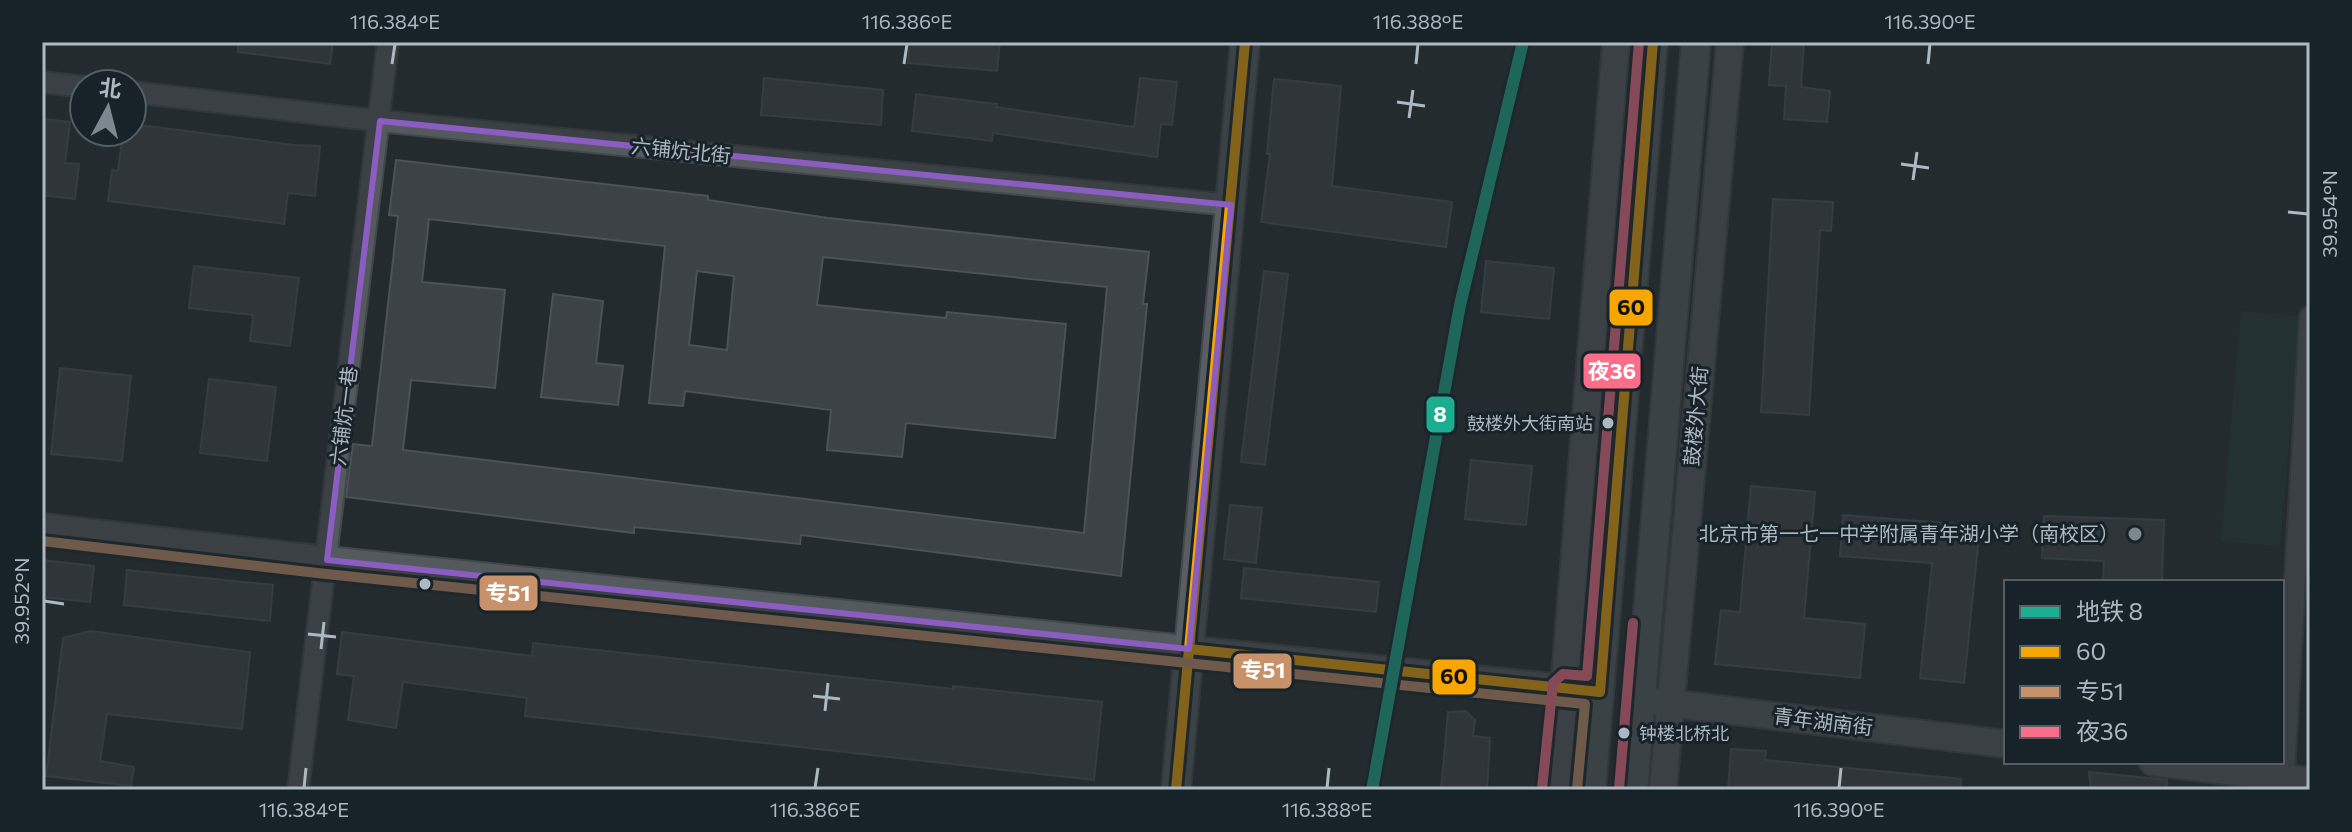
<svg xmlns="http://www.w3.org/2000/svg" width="2352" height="832" font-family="Commissioner,'Noto Sans SC',sans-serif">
<rect width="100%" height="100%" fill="#242b2f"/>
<!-- pitch -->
<polygon fill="#253936" points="2241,311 2300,316 2280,546 2221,541"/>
<!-- building -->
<g fill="#3c4246" stroke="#4b5258" stroke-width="2" fill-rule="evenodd">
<polygon points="238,42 333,42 330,64 238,52"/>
<polygon points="910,42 1000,42 997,71 908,63"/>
<polygon points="1772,42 1804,42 1801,87 1830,91 1827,122 1784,119 1786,86 1769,85"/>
<polygon points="764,78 883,90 881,125 761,115"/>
<polygon points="1140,78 1177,82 1172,125 1161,124 1157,157 993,133 992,141 912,131 916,94 997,104 996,107 1134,127"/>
<polygon points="1274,79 1341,86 1332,186 1452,202 1446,247 1261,222 1270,154 1267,154"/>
<polygon points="42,119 70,122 65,163 79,164 75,199 42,195"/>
<polygon points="132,124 294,145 320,146 315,196 288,193 284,224 108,201 112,170 118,171 123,132 132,132"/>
<path d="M396,160L708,196V200L828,218L1149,252L1143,304H1147L1121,576L801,535L800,544L634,527V533L346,497L353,444L372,446L398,216L389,215ZM429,219L665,246L649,403L683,406L685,391L831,410L827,450L902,457L906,423L1055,438L1066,324L947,312L946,318L817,305L823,257L1107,287L1084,533L403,450L411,380L495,388L505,290L422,282ZM697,271L734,276L727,350L689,345Z"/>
<polygon points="1773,199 1833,202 1831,231 1820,230 1809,415 1761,412"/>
<polygon points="1486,261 1554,268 1549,319 1481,312"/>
<polygon points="194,266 299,278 290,346 250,341 253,315 189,308"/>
<polygon points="1264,271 1288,274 1265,465 1241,462"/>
<polygon points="553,294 603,301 596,363 623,366 618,405 541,397"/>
<polygon points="60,368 131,376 122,461 51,454"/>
<polygon points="209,379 276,387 267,461 200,453"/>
<polygon points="1471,460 1532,466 1526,525 1465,519"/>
<polygon points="1751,486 1815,492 1804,618 1865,624 1860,678 1715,664 1721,610 1740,612"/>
<polygon points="1230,505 1262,508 1256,563 1224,559"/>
<polygon points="1843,515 1980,526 1964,683 1920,678 1932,563 1840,556"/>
<polygon points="2044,516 2164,520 2162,582 2103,582 2104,561 2042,558"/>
<polygon points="42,560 94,566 90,602 42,597"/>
<polygon points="1244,568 1379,582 1376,612 1241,598"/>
<polygon points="127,570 273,585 270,621 124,605"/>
<polygon points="90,631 250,652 242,729 107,714 100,761 134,767 131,786 46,776 63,638"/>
<polygon points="342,632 532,656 533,643 953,689 953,686 1102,702 1094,780 525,716 527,698 403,682 396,728 348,720 354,676 337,674"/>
<polygon points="1466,711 1475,720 1473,736 1490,738 1487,790 1441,790 1448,712"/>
<polygon points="1731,749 1766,751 1765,760 1961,779 1960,790 1728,790"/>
<polygon points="2089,772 2167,780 2166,790 2091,790"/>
</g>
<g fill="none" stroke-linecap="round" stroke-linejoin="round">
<!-- minor casing -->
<g stroke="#42474a" stroke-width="24">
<g id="minor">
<polyline points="42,82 84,87"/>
<polyline points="132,92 380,121 1231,205"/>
<polyline points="298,790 388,42"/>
<polyline points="2283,790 2310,317"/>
</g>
</g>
<!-- tertiary casing -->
<g stroke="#42474a" stroke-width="30">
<g id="tertiary">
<polyline points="42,527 327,560 1600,692"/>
<polyline points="1652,701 2006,744"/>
<polyline points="2153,762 2310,781"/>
<polyline points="1556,790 1616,42"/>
<polyline points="1663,790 1730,42"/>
</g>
</g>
<!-- secondary casing -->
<g stroke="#42474a" stroke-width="32">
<g id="secondary">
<polyline points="1176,790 1245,42"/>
<polyline points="1591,790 1653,42"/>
<polyline points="1633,790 1696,42"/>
</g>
</g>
<!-- minor -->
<use href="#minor" stroke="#54595e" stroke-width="20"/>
<!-- tertiary -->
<use href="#tertiary" stroke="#54595e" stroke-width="26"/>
<!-- secondary -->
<use href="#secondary" stroke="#585d63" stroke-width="28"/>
<!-- bus-1 casing -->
<g stroke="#182229" stroke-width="16">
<g id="bus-1">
<polyline points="1189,649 1600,692 1653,42"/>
<polyline points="1176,790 1245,42"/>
</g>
</g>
<!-- bus-2 casing -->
<g stroke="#182229" stroke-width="16">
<polyline id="bus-2" points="42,541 326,574 1585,704 1577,789"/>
</g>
<!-- bus-3 casing -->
<g stroke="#182229" stroke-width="16">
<g id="bus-3">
<polyline points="1542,789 1553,683 1563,674 1587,676 1639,42"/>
<polyline points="1619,789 1633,623"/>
</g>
</g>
<!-- bus-1 -->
<use href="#bus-1" stroke="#f7a600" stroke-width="10"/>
<!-- bus-2 -->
<use href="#bus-2" stroke="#c7916a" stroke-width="10"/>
<!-- bus-3 -->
<use href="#bus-3" stroke="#fb6d88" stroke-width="10"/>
<!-- metro-1 casing -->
<g stroke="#182229" stroke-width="18">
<polyline id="metro-1" points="1372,790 1460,305 1523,42"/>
</g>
<!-- metro-1 -->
<use href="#metro-1" stroke="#1aad8f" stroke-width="12"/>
</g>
<!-- marked area -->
<path d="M0 0H2352V832H0ZM380,121L1231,205L1189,649L327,560Z" fill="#242b2f" fill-opacity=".55" fill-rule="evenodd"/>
<path fill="none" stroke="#8c5dc0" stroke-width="6" stroke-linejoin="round" d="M380,121L1231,205L1189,649L327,560Z"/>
<!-- ticks -->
<path fill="none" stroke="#acb8c2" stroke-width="3" d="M392,64L395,44M904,64L907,44M1416,64L1418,44M1928,64L1930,44M1397,102L1425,106M1409,118L1413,90M1901,164L1929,168M1913,180L1917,152M2288,212L2308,214M44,601L64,604M308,634L336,637M321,649L324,622M813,696L840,699M825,711L828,683M304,788L306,768M815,788L818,768M1327,788L1329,768M1839,788L1841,768"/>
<!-- markers -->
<g fill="#acb8c2" stroke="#182229" stroke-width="3">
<circle cx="1608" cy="423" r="7"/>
<circle cx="425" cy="584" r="7"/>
<circle cx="1624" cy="733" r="7"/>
</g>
<circle fill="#7c878f" stroke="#182229" stroke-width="3" cx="2135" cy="534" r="8"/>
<g text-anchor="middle" stroke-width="6" stroke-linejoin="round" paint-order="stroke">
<!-- bus labels -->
<g font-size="18" fill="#acb8c2" stroke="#182229" text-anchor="end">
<text x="1593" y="430">鼓楼外大街南站</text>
<text x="1639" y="740" text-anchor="start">钟楼北桥北</text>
</g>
<!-- street labels -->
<g font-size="20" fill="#acb8c2" stroke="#182229">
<text transform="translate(681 151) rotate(6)" y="7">六铺炕北街</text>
<text transform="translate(344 416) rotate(-83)" y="7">六铺炕一巷</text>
<text transform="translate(1696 416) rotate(-85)" y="7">鼓楼外大街</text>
<text transform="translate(1823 722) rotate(7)" y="7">青年湖南街</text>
</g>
<!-- poi labels -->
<g font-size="20" fill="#acb8c2" stroke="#182229" text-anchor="end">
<text x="2119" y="541">北京市第一七一中学附属青年湖小学（南校区）</text>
</g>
</g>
<g stroke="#182229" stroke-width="3">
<rect x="1608" y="288" width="46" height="39" rx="8" fill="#f7a600"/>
<rect x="1582" y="352" width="60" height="38" rx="8" fill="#fb6d88"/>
<rect x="1425" y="395" width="31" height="39" rx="8" fill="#1aad8f"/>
<rect x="478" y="574" width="61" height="38" rx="8" fill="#c7916a"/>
<rect x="1232" y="652" width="61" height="38" rx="8" fill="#c7916a"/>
<rect x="1431" y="658" width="46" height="38" rx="8" fill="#f7a600"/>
</g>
<g font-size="22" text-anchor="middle" font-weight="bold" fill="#fff">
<text x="1612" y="379">夜36</text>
<text x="1440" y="422">8</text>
<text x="508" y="601">专51</text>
<text x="1263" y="678">专51</text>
</g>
<g font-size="22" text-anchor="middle" font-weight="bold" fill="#111">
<text x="1631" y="315">60</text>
<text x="1454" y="684">60</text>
</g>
<!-- border -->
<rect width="2352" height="832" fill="none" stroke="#182229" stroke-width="88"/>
<!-- legend -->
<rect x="2004" y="580" width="280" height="184" fill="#182229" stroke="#535e66" stroke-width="2"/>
<rect x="2020" y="606" width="40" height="12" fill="#1aad8f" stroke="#535e66" stroke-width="2"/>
<text x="2076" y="620" font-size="24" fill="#acb8c2">地铁 8</text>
<rect x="2020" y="646" width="40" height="12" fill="#f7a600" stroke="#535e66" stroke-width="2"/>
<text x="2076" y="660" font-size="24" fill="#acb8c2">60</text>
<rect x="2020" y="686" width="40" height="12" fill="#c7916a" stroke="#535e66" stroke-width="2"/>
<text x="2076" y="700" font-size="24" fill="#acb8c2">专51</text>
<rect x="2020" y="726" width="40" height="12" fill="#fb6d88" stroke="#535e66" stroke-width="2"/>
<text x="2076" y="740" font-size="24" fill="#acb8c2">夜36</text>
<!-- north arrow -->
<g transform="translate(108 108) rotate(7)"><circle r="38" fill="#182229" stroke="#535e66" stroke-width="2"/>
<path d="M0-6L14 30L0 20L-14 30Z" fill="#7c878f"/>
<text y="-12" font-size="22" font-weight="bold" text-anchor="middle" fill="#acb8c2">北</text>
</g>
<rect x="44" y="44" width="2264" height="744" fill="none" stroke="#acb8c2" stroke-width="3"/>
<g font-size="20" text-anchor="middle" fill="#acb8c2">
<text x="395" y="29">116.384°E</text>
<text x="907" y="29">116.386°E</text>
<text x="1418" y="29">116.388°E</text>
<text x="1930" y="29">116.390°E</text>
<text transform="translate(2330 214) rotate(-90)" y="7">39.954°N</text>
<text transform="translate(22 601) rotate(-90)" y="7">39.952°N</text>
<text x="304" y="817">116.384°E</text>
<text x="815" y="817">116.386°E</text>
<text x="1327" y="817">116.388°E</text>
<text x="1839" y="817">116.390°E</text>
</g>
</svg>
